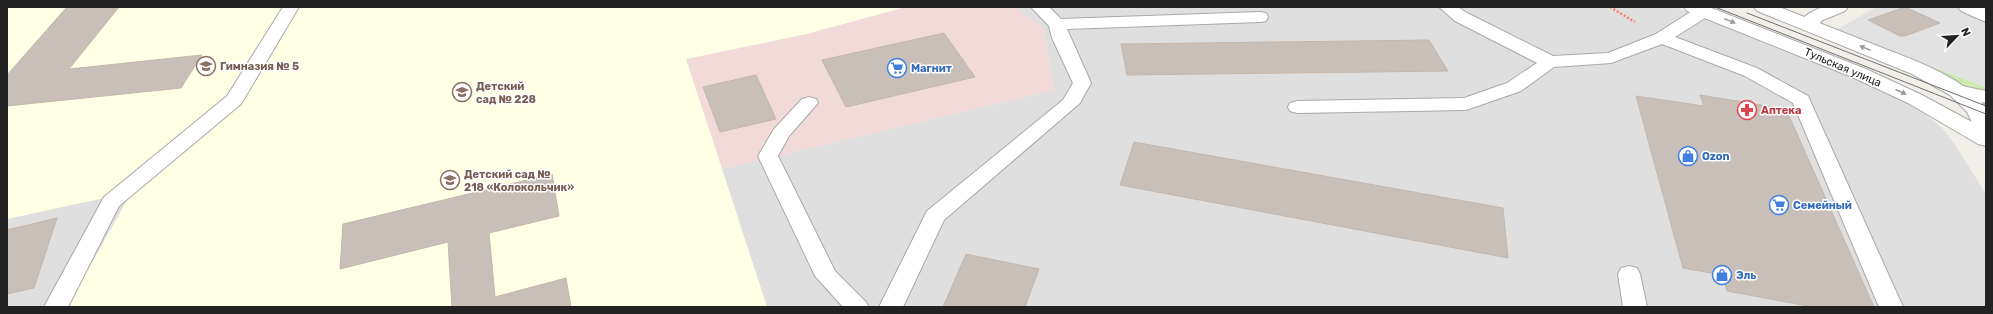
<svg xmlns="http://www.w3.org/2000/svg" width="1993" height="314" font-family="Rubik,sans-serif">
<rect width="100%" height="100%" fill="#f2efe9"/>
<!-- residential -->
<g fill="#e0dfdf">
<polygon points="1015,7 1675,7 1829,66 1918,109 1942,128 1956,146 1986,194 1986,307 767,307 722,169 1054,90 1044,29"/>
<polygon points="132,191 67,307 7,307 7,219"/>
</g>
<!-- commercial -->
<polygon fill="#f2dad9" points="906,7 1015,7 1044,29 1054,90 722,169 686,59 806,34"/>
<!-- education -->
<polygon fill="#ffffe5" points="7,7 906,7 806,34 686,59 767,307 67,307 132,192 7,219"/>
<!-- grass -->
<path fill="#cdebb0" d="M1927,65L1986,87V103C1972,86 1946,76 1927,65Z"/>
<!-- parking -->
<polygon fill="#e2e2e2" points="1876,7 1957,7 1986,21 1986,87 1844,34 1838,29"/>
<!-- building -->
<g fill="#c7bfb8" stroke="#c4b6ab">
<polygon points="67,7 119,7 69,69 202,55 181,88 7,106 7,75"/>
<polygon points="1905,7 1940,23 1905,36 1900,36 1868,20"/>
<polygon points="944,33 975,77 846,107 822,60"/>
<polygon points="1429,40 1448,71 1127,75 1121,44"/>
<polygon points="756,75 776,119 720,132 703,87"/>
<polygon points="1700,95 1786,109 1874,307 1813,307 1727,291 1722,275 1683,268 1636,96 1704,106"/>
<polygon points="1134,142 1503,208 1508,258 1120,185"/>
<polygon points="552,174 559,216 489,233 495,297 566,278 571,307 452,307 448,242 340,269 343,224"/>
<polygon points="57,218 34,288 7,294 7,230"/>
<polygon points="966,254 1039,269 1025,307 943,307"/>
</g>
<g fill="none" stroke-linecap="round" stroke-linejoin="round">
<!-- service casing -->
<g stroke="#a9a9a9" stroke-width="2">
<g id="service">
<polygon points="283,7 299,7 241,104 119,206 68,307 44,307 104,197 227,96"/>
<polygon points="1031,7 1049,7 1061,19 1260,12 1266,13 1268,17 1266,21 1260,22 1067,29 1091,83 1080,103 944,220 903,307 879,307 927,211 1063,100 1073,83 1052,38 1049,26"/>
<polygon points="1439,7 1458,7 1467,13 1553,56 1608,53 1656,34 1698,7 1710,7 1712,11 1710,15 1675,37 1757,68 1808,96 1903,307 1879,307 1793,103 1745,76 1662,44 1611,63 1554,67 1521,91 1466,110 1297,113 1290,111 1288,107 1290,103 1297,101 1464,98 1507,83 1537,63 1455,21"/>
<polygon points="1957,85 1986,91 1986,103 1950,95 1948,91 1950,87"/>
<polygon points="809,97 816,99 818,103 789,136 778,156 835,271 865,301 869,307 843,307 815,276 758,156 774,129 802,99"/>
<polygon points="1629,266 1637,268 1640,274 1647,307 1623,307 1618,274 1621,268"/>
</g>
</g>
<!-- minor casing -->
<g stroke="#a9a9a9" stroke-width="2">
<g id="minor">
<path d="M1823,7H1848L1845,11L1823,20L1814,28L1807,30L1800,28L1798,24C1804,15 1812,11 1823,7Z"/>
<polygon points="1958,7 1982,7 1986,9 1986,22 1961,11"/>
</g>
</g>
<!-- tertiary casing -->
<g stroke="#a9a9a9" stroke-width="2">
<path id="tertiary" d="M1684,7H1709L1866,69L1922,95L1972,122L1967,112L1950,95L1912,74L1757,11L1754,7H1779C1809,19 1840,31 1870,43C1907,58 1963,75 1986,108V146L1978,144L1908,103L1852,77L1687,11Z"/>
</g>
<!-- path -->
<polyline stroke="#fa8072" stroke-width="2.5" stroke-dasharray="2 2" stroke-linecap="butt" points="1610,7 1635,22"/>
<!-- service -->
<use href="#service" fill="#fff" fill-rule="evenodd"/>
<!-- minor -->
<use href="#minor" fill="#fff" fill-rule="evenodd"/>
<!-- tertiary -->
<use href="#tertiary" fill="#fff" fill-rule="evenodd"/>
<!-- tram -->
<g stroke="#707070" stroke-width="1">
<polyline points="1715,7 1986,114"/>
<polyline points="1747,13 1986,106"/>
</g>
</g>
<!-- one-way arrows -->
<defs><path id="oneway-solid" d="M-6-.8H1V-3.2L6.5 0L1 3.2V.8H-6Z"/></defs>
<g fill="#9c9c9c">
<use href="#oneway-solid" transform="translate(1730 21) rotate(22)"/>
<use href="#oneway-solid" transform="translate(1865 48) rotate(-158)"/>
<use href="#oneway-solid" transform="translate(1901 92) rotate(25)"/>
</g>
<!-- icons -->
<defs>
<g id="school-ring" transform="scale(1)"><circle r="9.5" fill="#fff" stroke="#8d6e63" stroke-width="1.5"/><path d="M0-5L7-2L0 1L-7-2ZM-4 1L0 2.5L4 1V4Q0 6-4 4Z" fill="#8d6e63"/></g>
<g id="supermarket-ring" transform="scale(1)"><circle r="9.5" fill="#fff" stroke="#3f7fe0" stroke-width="1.5"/><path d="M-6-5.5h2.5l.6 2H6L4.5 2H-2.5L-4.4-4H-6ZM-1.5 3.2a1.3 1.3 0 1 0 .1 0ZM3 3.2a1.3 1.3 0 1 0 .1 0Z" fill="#3f7fe0"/></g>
<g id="pharmacy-ring" transform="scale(1)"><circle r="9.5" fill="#fff" stroke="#e0444e" stroke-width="1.5"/><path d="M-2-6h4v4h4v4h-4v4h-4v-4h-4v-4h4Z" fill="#e0444e"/></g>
<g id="shop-ring" transform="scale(1)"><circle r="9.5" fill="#fff" stroke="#3f7fe0" stroke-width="1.5"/><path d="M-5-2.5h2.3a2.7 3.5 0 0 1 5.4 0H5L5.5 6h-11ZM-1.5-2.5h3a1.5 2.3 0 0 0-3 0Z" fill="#3f7fe0"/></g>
</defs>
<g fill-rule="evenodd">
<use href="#school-ring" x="206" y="66"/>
<use href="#supermarket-ring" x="897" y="68"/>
<use href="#school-ring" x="462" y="92"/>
<use href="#pharmacy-ring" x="1747" y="110"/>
<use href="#shop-ring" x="1688" y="156"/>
<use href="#school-ring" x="450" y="180"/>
<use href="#supermarket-ring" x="1779" y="205"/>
<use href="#shop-ring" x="1722" y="275"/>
</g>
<g text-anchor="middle" stroke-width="3" stroke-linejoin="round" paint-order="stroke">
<!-- education labels -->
<g font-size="11" font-weight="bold" fill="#785e54" stroke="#fff" text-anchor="start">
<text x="220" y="70">Гимназия № 5</text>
<text x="476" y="90">Детский<tspan x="476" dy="13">сад № 228</tspan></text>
<text x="464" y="178">Детский сад №<tspan x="464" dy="13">218 «Колокольчик»</tspan></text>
</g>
<!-- street labels -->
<g font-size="11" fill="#222" stroke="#fff">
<text transform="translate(1843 67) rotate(23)" y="4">Тульская улица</text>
</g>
<!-- shop labels -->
<g font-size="11" font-weight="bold" fill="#366cbe" stroke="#fff" text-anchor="start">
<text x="911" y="72">Магнит</text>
<text x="1702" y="160">Ozon</text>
<text x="1793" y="209">Семейный</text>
<text x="1736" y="279">Эль</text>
</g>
<!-- health labels -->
<g font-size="11" font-weight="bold" fill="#be3a42" stroke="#fff" text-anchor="start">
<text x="1761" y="114">Аптека</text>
</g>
</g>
<!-- border -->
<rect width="1993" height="314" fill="none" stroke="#222222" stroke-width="16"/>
<!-- north arrow -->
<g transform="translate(1957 36) rotate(65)" stroke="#ffffff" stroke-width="3" paint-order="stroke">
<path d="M0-3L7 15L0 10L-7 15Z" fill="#222222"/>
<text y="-6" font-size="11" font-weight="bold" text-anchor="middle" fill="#222222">N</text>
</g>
</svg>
